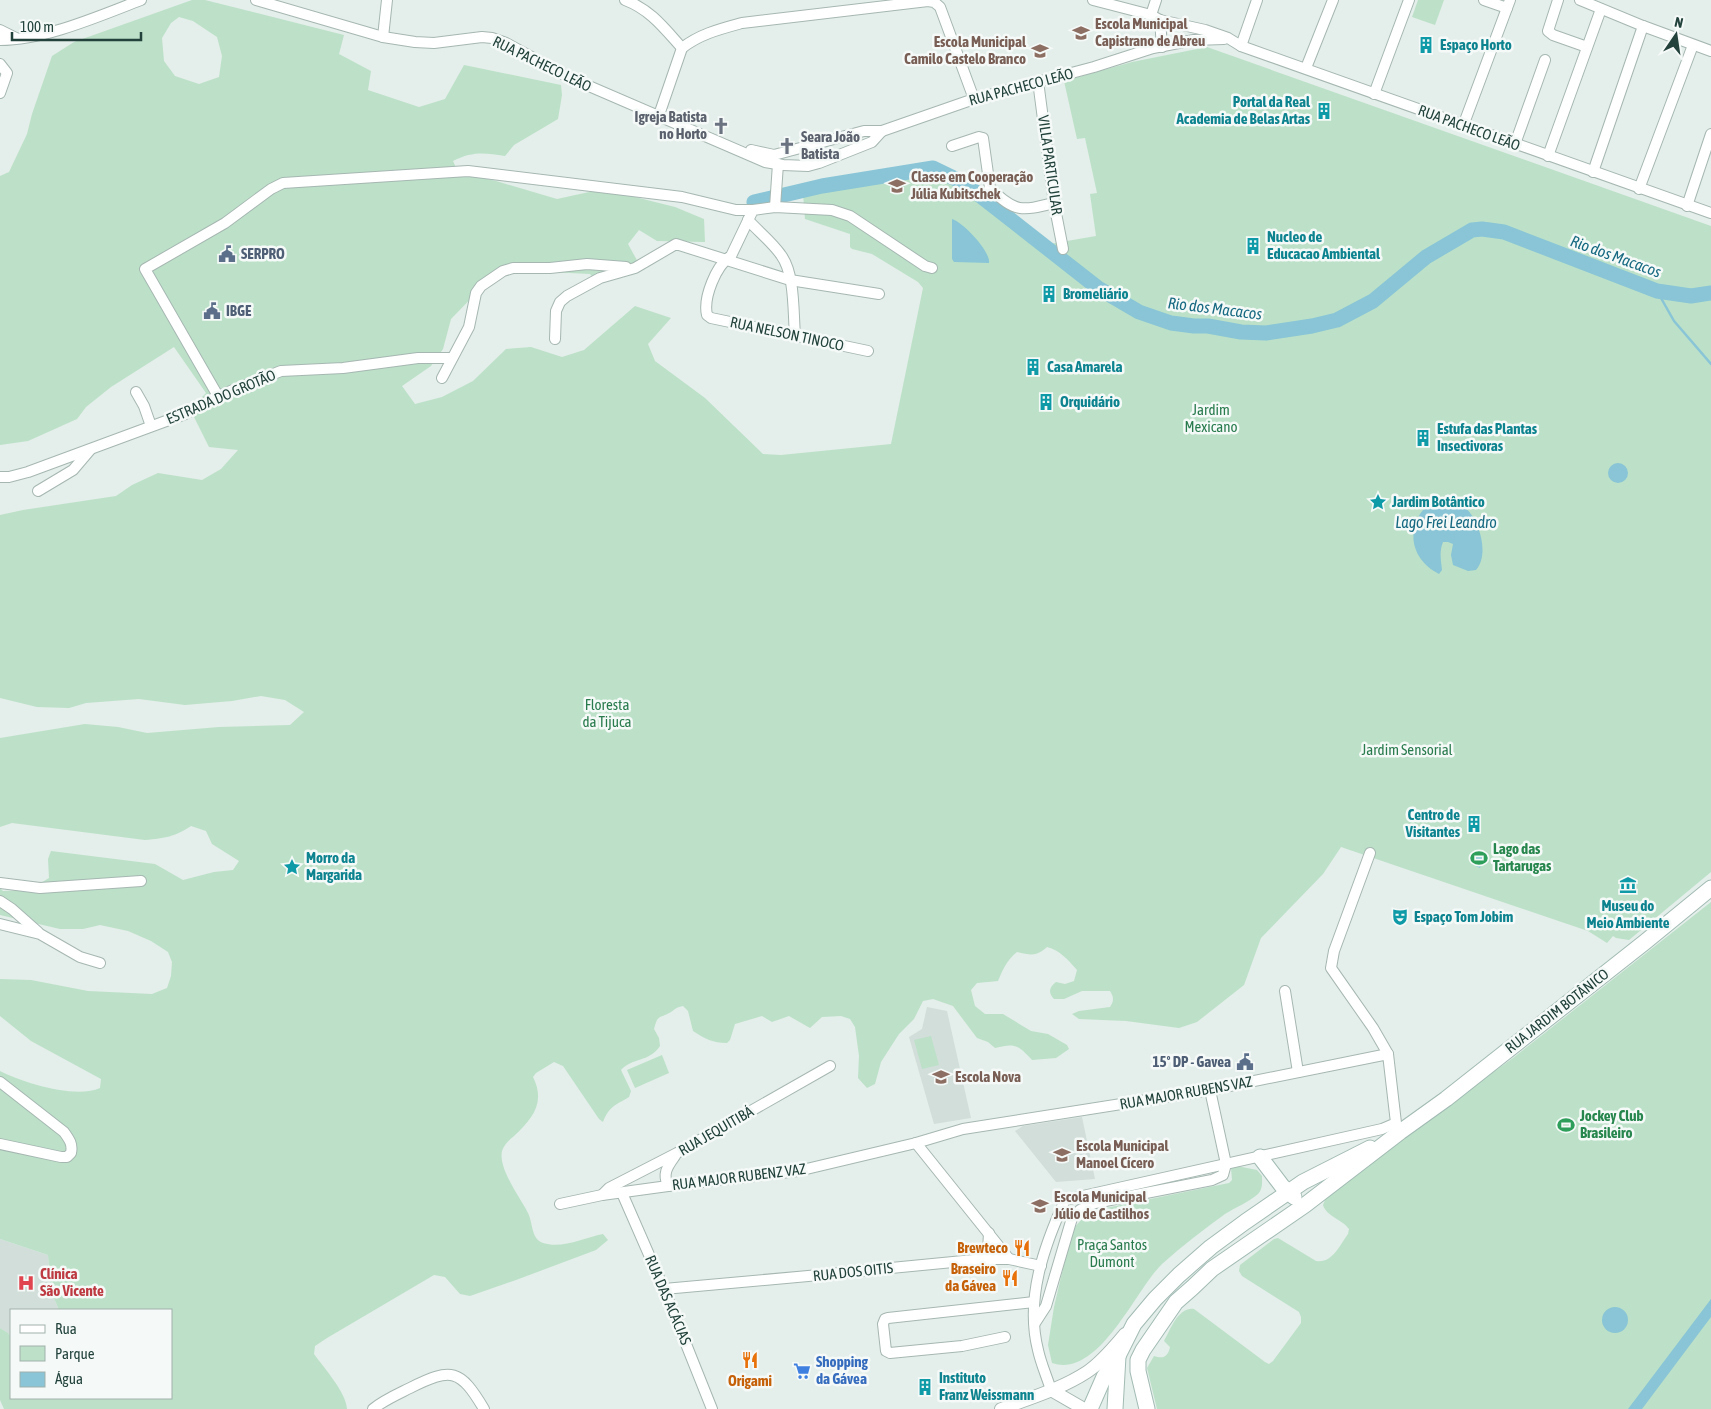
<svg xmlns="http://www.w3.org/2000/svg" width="1711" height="1409" font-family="'Asap Condensed',sans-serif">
<rect width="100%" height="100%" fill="#e4eeea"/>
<!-- built -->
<g fill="#d2deda">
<polygon points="927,1007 947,1011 971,1118 934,1124 909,1037 922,1029"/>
<polygon points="1082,1117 1095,1179 1056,1182 1015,1131 1023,1126"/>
<polygon points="0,1239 48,1255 51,1291 59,1310 11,1310 11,1337 8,1333 0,1328"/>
</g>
<!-- green -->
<g fill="#bce1c8" fill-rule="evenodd">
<path d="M192,0H205L344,35L339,54L371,71L368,90L419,107L445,99L464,65L561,85L562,95L558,119L514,145L505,156C485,153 473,151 453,161L458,172L496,181L557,199L603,189L675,207L704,219L705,242L657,241L639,230L628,244L639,264L599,285L590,274L508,270L485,284L451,319L443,349L431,366L402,386L415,404L442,397L473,381L506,349L531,347L562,357L584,350L635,306L671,318L648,344L655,361L705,398L763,454L781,455L891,444L923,288L918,282L872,254L852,249L850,247V234L805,219L803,194L867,181L935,170L1038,246L1096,236L1090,194L1097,193L1085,138L1077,139L1064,81L1132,62L1207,47L1711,226V872L1629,940L1616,938L1613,936L1607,943L1588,931L1341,847L1323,874L1261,938L1244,985L1197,1022L1179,1028L1126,1021L1079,1019L1072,1014L1079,1011L1110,1007C1114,1001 1114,997 1110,991H1082L1064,999H1054C1048,993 1049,987 1056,982L1065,984L1074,981L1077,970C1068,960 1060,950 1047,947C1036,957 1031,955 1017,952C1007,960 1003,969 998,981L977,983L971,990L975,1006L985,1014H1003L1031,1031L1048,1034L1067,1045L1069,1049L1056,1058L1032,1060C1018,1045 1015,1043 995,1048L988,1042L977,1038L953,1006L933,999L923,1001L914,1019L899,1034L881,1062L875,1084L867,1088L858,1078L859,1056L855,1027L850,1019L841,1016L822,1017L810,1028L789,1016L772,1022L762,1016L735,1024L730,1040L727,1043C713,1043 705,1039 693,1031L688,1011L683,1006C677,1007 675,1009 671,1012C660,1019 658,1013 654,1029L659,1038L660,1046C648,1063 633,1057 621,1070L631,1091L629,1097C616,1105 609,1106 603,1122L599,1119L563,1066L554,1062L536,1073L533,1077C546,1103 532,1119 514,1136C509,1140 504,1145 502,1151C498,1169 520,1197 528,1213C533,1223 531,1239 543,1243C562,1249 584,1238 603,1234L608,1240L596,1250L516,1280L470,1296L460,1294L445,1277L434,1275L327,1338L315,1346L314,1354C324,1368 346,1392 347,1409H4L0,1400V1328L8,1333L11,1337V1398H171V1310H59L51,1291L48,1255L0,1239V1071C23,1083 76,1099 100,1088L101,1079L31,1041L0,1016V979L31,980L88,991L152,994L167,988L171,976L172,962L168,952L151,941L128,931L100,925L83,929H60L0,915V888L3,891L29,890L49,878L48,859L51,851L155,864L183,880L214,872L233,870L239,861L212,844L206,831L191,826C174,837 166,838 145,840L12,823L0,827V738L85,724L118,727L147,733L219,727L290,725L304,712L285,700L261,696L232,701L185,705L139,699L86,703L69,708L37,707L0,698V515L23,510L116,496L132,485L158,473L202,480L221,469L238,450L209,447L190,409L206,393L174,347L111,387L86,407L77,419L28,441L0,445V176L9,172L27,134L32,114L52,56L74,42ZM179,17L193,21L217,37L222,56L219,77L199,84L175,76L164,61L162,38L171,23Z"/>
<polygon points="1418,0 1444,0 1435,25 1412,17"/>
<path d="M1711,902V1409H1157L1147,1368L1154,1356C1163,1359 1168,1357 1170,1347L1164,1341C1171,1329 1178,1307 1194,1309L1265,1362L1269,1364L1273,1361L1301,1323V1317L1299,1312L1242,1276L1239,1271L1240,1265L1274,1239L1278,1238L1316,1261C1332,1264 1340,1245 1348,1234L1349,1229C1342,1219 1327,1217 1323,1205L1329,1191L1513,1058Z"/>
<polygon points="931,1036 939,1065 922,1069 914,1040"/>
<polygon points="662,1055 669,1073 635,1088 627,1070"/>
<path d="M1237,1166L1257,1170L1262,1176C1262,1182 1263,1189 1258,1194C1249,1202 1236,1207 1225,1214C1203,1230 1182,1246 1162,1264C1135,1290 1099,1379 1052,1363L1048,1345L1054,1307L1072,1230L1083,1218L1101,1209L1229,1183L1232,1180L1231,1168Z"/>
</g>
<!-- water -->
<g fill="#89c5d6">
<path d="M952,219C963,222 991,252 989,263L954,262L952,259Z"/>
<circle cx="1618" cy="473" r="10"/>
<path d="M1446,501C1450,502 1454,502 1458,503C1478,511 1491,554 1476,570L1468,571L1453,565L1451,555L1453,544L1448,542H1443C1439,552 1441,560 1442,570L1439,574C1419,564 1408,544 1416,522C1419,515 1423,508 1430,504C1435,502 1441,502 1446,501Z"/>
<polygon points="1477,850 1485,853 1480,868 1472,864"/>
<polygon points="1711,1299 1711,1317 1642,1409 1628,1409"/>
<circle cx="1615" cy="1320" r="13"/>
</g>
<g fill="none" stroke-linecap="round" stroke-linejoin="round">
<!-- stream -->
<polyline stroke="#89c5d6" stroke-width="2.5" points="1657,291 1674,321 1711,364"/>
<!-- river -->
<polyline stroke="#89c5d6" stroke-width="15" points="754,202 822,186 933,168 964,183 1098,288 1139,312 1171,323 1194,326 1208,326 1241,332 1266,333 1312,326 1337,320 1373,301 1426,257 1472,230 1482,229 1504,232 1657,291 1691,296 1711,293"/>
<!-- minor casing -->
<g stroke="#a6b7b2" stroke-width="12">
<g id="minor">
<polyline points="256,0 383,37 415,42 434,43 482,37 492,38 506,43 568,77 765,162 783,165 808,166 819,163 872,142 882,131"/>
<path d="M625,0C651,10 664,28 682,48"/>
<polyline points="1093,0 1151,15 1160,20 1205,30 1228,38 1241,46 1711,213"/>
<polyline points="1484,0 1507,8"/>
<polyline points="1558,0 1548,31 1553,35 1587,47"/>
<polyline points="1580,0 1643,26 1711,51"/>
<polyline points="1151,15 1156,0"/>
<polyline points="1160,20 1162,47"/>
<polyline points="0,30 16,38"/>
<polyline points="383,37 387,0"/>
<path d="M0,40C45,40 99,16 141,0"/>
<polyline points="1241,46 1257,0"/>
<path d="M682,48C700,34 720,29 742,23L928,1L934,2L940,7L974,99"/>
<polyline points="0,64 7,73 0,93"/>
<polyline points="1306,68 1333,0"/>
<polyline points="1038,81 1054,203 1063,249"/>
<polyline points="1374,94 1409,0"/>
<polyline points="659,115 682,48"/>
<polyline points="1463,126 1510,0"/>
<polyline points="1515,144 1545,60"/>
<path d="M952,146L979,137L983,138L990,188C1015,213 1022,211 1054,203"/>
<polyline points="751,150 774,155 864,131 882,131 974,99 1094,67 1153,48 1194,40 1224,39"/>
<polyline points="1548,156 1601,9"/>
<polyline points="1593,172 1643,26"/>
<polyline points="1639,189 1693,45"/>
<polyline points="1687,206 1711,134"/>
<polyline points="775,207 778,164"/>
<path d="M748,220C759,232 772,242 781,255C795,274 793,311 795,335"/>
<polyline points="555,339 556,311 560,302 567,296 600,278 635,268 676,244 790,280 879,294"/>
<path d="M868,351L711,318L707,315C703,298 716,265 731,256L753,210L775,207L832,210L850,216L925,266L932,268"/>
<polyline points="442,378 469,327 476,293 481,286 503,271 513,268 550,268 587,264 626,267"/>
<polyline points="136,392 144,406 151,426"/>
<polyline points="218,396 145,269 225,223 271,189 283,183 468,171 682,197 736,210 753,210"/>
<polyline points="0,477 9,477 28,472 185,414 218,396 281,371 343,368 418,358 451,358"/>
<polyline points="38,491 73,470 90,450"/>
<polyline points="1370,853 1334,951 1331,968 1373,1028 1388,1054"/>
<polyline points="0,883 40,888 141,881"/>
<polyline points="0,901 12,909 38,932"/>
<polyline points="0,924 40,934 80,957 100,963"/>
<polyline points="1285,991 1298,1072"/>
<path d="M0,1082L64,1132C69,1139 73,1144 71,1153L67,1157H61L0,1144"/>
<polyline points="916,1143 1009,1259"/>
<path d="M668,1186C662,1173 668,1166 675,1156"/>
<polyline points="622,1193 664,1289 712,1409"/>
<polyline points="602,1195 609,1188 677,1153 830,1066"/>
<path d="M560,1204L602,1195L668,1186L798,1171L916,1143L963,1129L1210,1090L1388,1054L1396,1123L1382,1129L1065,1200C1044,1246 1025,1299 1038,1350C1041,1364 1047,1377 1051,1390"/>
<polyline points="984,1259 988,1250 989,1233"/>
<polyline points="664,1289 819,1275 984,1259 1009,1259 1041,1266"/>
<polyline points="1035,1323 1046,1306 1072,1218 1080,1210 1095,1203 1212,1180 1223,1175 1226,1164 1210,1090"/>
<polyline points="1005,1337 962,1346 890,1353 886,1351 883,1324 885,1319 888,1318 1034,1302"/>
<path d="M373,1409C384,1400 398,1394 410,1388C452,1367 460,1369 484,1409"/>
</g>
</g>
<!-- tertiary casing -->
<g stroke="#a6b7b2" stroke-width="14">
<g id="tertiary">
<polyline points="1051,1390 1084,1409"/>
<path d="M1001,1409C1030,1398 1061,1389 1087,1372C1102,1362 1114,1347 1125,1334"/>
</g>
</g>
<!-- secondary casing -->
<g stroke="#a2bbb4" stroke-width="17">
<g id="secondary">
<polyline points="1260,1157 1282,1186 1294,1197"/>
<polyline points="1090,1409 1104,1377 1118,1356 1134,1324 1155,1299 1179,1275 1211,1247 1245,1222 1303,1182 1370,1148"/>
<polyline points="1115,1409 1118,1356"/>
<polyline points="1147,1409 1138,1371 1138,1360 1143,1350 1176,1302 1192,1288 1212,1269 1305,1205 1400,1132 1446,1099 1645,942 1711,888"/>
</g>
</g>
<!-- minor -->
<use href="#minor" stroke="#fff" stroke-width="10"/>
<!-- tertiary -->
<use href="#tertiary" stroke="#fff" stroke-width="12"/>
<!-- secondary -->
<use href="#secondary" stroke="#fff" stroke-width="15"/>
</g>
<!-- icons -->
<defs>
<g id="school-bare" transform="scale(1.35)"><path d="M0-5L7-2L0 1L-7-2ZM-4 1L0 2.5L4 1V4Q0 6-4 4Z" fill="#8d6e63" stroke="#f5faf8" stroke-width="2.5" paint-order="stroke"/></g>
<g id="building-bare" transform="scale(1.35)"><path d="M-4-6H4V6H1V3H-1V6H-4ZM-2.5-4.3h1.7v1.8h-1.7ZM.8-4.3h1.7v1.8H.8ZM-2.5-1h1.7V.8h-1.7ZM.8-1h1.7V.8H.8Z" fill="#0f9aa8" stroke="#f5faf8" stroke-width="2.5" paint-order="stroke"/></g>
<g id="church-bare" transform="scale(1.35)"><path d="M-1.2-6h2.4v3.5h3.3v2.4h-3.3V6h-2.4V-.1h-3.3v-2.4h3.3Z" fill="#6b7280" stroke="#f5faf8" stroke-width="2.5" paint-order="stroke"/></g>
<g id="civic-bare" transform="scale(1.35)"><path d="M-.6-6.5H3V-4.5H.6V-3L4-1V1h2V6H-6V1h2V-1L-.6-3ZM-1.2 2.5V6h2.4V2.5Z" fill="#5c6f8a" stroke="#f5faf8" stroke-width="2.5" paint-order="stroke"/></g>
<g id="sight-bare" transform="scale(1.35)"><path d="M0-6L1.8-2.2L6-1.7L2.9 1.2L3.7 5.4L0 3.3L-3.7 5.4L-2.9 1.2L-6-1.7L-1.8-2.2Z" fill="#0f9aa8" stroke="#f5faf8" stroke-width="2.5" paint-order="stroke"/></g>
<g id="stadium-bare" transform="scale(1.35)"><path d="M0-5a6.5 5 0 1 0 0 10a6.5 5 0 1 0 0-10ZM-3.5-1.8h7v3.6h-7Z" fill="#2e9e5b" stroke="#f5faf8" stroke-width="2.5" paint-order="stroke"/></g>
<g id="museum-bare" transform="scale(1.35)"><path d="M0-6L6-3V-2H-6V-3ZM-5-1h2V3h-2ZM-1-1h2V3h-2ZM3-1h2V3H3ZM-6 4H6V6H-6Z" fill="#0f9aa8" stroke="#f5faf8" stroke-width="2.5" paint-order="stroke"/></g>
<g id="theatre-bare" transform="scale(1.35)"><path d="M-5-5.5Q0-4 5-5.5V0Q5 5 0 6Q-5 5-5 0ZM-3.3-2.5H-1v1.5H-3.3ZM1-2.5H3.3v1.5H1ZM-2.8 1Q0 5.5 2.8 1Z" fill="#0f9aa8" stroke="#f5faf8" stroke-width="2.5" paint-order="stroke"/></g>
<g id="restaurant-bare" transform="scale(1.35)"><path d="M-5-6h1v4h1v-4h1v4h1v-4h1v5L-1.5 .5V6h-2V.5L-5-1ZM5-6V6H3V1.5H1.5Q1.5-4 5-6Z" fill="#e8710a" stroke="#f5faf8" stroke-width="2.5" paint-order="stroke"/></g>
<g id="hospital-bare" transform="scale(1.35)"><path d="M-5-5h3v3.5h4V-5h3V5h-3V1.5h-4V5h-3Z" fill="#e0444e" stroke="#f5faf8" stroke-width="2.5" paint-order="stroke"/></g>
<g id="supermarket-bare" transform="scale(1.35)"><path d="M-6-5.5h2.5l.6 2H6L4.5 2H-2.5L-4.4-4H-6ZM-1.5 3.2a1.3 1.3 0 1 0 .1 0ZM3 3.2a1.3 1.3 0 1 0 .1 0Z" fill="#3f7fe0" stroke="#f5faf8" stroke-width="2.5" paint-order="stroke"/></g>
</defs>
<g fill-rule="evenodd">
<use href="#school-bare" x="1081" y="33"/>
<use href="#building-bare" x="1426" y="45"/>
<use href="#school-bare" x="1040" y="51"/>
<use href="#building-bare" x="1324" y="111"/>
<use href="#church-bare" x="721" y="126"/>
<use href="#church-bare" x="787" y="146"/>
<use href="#school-bare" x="897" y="186"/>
<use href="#building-bare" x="1253" y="246"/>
<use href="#civic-bare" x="227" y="254"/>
<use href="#building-bare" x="1049" y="294"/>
<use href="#civic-bare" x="212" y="311"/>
<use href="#building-bare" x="1033" y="367"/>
<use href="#building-bare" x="1046" y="402"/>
<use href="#building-bare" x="1423" y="438"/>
<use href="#sight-bare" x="1378" y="502"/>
<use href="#building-bare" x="1474" y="824"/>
<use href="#stadium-bare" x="1479" y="858"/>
<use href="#sight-bare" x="292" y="867"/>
<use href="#museum-bare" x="1628" y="885"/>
<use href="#theatre-bare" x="1400" y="917"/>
<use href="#civic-bare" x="1245" y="1062"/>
<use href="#school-bare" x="941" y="1077"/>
<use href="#stadium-bare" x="1566" y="1125"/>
<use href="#school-bare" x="1062" y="1155"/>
<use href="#school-bare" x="1040" y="1206"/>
<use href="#restaurant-bare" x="1022" y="1248"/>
<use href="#restaurant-bare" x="1010" y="1278"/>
<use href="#hospital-bare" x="26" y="1283"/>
<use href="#restaurant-bare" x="750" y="1360"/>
<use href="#supermarket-bare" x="802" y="1371"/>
<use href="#building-bare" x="925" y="1387"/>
</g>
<g text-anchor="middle" stroke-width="5" stroke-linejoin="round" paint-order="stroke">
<!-- education labels -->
<g font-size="15" font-weight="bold" fill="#785e54" stroke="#f5faf8" text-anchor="start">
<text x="1095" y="29">Escola Municipal<tspan x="1095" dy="17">Capistrano de Abreu</tspan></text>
<text x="1026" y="47" text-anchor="end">Escola Municipal<tspan x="1026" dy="17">Camilo Castelo Branco</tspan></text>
<text x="911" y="182">Classe em Cooperação<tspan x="911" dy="17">Júlia Kubitschek</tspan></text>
<text x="955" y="1082">Escola Nova</text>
<text x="1076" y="1151">Escola Municipal<tspan x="1076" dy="17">Manoel Cícero</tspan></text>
<text x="1054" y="1202">Escola Municipal<tspan x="1054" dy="17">Júlio de Castilhos</tspan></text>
</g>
<!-- culture labels -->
<g font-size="15" font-weight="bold" fill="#0d838f" stroke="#f5faf8" text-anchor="start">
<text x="1440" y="50">Espaço Horto</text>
<text x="1310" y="107" text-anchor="end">Portal da Real<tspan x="1310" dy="17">Academia de Belas Artas</tspan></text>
<text x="1267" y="242">Nucleo de<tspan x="1267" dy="17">Educacao Ambiental</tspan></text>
<text x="1063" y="299">Bromeliário</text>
<text x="1047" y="372">Casa Amarela</text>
<text x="1060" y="407">Orquidário</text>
<text x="1437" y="434">Estufa das Plantas<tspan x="1437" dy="17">Insectivoras</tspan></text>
<text x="1392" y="507">Jardim Botântico</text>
<text x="1460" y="820" text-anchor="end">Centro de<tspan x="1460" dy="17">Visitantes</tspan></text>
<text x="306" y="863">Morro da<tspan x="306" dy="17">Margarida</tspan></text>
<text x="1628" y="911" text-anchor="middle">Museu do<tspan x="1628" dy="17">Meio Ambiente</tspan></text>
<text x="1414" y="922">Espaço Tom Jobim</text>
<text x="939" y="1383">Instituto<tspan x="939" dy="17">Franz Weissmann</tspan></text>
</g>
<!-- street labels -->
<g font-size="15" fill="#22423b" stroke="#f5faf8">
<text transform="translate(542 64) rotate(26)" y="5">RUA PACHECO LEÃO</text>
<text transform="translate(1021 87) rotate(-15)" y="5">RUA PACHECO LEÃO</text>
<text transform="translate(1469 128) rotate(20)" y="5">RUA PACHECO LEÃO</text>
<text transform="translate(1050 165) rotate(82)" y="5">VILLA PARTICULAR</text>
<text transform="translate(787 334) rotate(12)" y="5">RUA NELSON TINOCO</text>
<text transform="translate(221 397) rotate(-23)" y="5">ESTRADA DO GROTÃO</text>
<text transform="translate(1557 1011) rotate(-38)" y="5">RUA JARDIM BOTÂNICO</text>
<text transform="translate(1186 1093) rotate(-10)" y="5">RUA MAJOR RUBENS VAZ</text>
<text transform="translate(716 1131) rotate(-30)" y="5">RUA JEQUITIBÁ</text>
<text transform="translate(739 1177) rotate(-7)" y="5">RUA MAJOR RUBENZ VAZ</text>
<text transform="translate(853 1272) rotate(-6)" y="5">RUA DOS OITIS</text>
<text transform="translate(668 1300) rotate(67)" y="5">RUA DAS ACÁCIAS</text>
</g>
<!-- worship labels -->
<g font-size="15" font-weight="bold" fill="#5b616d" stroke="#f5faf8" text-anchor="end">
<text x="707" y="122">Igreja Batista<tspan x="707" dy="17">no Horto</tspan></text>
<text x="801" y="142" text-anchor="start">Seara João<tspan x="801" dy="17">Batista</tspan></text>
</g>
<!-- service labels -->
<g font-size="15" font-weight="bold" fill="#4e5e75" stroke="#f5faf8" text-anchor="start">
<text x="241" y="259">SERPRO</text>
<text x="226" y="316">IBGE</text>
<text x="1231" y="1067" text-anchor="end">15º DP - Gavea</text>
</g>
<!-- park labels -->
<g font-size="15" fill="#297b4e" stroke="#f5faf8">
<text x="1211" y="415">Jardim<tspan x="1211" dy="17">Mexicano</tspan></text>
<text x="607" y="710">Floresta<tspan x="607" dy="17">da Tijuca</tspan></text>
<text x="1407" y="755">Jardim Sensorial</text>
<text x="1112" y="1250">Praça Santos<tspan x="1112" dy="17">Dumont</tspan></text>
</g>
<!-- leisure labels -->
<g font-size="15" font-weight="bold" fill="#27864d" stroke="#f5faf8" text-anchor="start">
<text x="1493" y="854">Lago das<tspan x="1493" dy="17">Tartarugas</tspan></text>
<text x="1580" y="1121">Jockey Club<tspan x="1580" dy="17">Brasileiro</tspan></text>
</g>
<!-- food labels -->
<g font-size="15" font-weight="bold" fill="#c56008" stroke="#f5faf8" text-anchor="end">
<text x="1008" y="1253">Brewteco</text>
<text x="996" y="1274">Braseiro<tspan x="996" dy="17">da Gávea</tspan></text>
<text x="750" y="1386" text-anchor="middle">Origami</text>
</g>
<!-- health labels -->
<g font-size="15" font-weight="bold" fill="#be3a42" stroke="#f5faf8" text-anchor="start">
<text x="40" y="1279">Clínica<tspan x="40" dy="17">São Vicente</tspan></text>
</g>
<!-- shop labels -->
<g font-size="15" font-weight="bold" fill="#366cbe" stroke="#f5faf8" text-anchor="start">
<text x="816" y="1367">Shopping<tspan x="816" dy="17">da Gávea</tspan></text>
</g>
<!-- water labels -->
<g font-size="16" font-style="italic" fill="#176982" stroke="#f5faf8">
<text transform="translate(1616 256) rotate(20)" y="6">Rio dos Macacos</text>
<text transform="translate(1215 308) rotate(7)" y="6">Rio dos Macacos</text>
<text x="1446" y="528">Lago Frei Leandro</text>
</g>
</g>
<!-- legend -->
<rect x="10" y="1309" width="162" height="90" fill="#f5faf8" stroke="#a1b0ac"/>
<rect x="20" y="1325" width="25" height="8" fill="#ffffff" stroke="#a1b0ac"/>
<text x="55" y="1334" font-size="15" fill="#22423b">Rua</text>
<rect x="20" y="1346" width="25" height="15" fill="#bce1c8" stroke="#a1b0ac"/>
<text x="55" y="1359" font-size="15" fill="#22423b">Parque</text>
<rect x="20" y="1372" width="25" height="15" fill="#89c5d6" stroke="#a1b0ac"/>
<text x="55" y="1384" font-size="15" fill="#22423b">Água</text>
<!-- north arrow -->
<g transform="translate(1676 35) rotate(13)" stroke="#f5faf8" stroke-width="4" paint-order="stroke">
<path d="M0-4L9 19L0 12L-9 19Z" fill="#22423b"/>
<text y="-8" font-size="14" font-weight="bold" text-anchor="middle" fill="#22423b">N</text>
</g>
<!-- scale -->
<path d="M12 32v8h129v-8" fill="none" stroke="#22423b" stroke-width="2.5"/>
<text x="20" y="32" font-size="15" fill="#22423b" stroke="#f5faf8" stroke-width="4" paint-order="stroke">100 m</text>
</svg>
